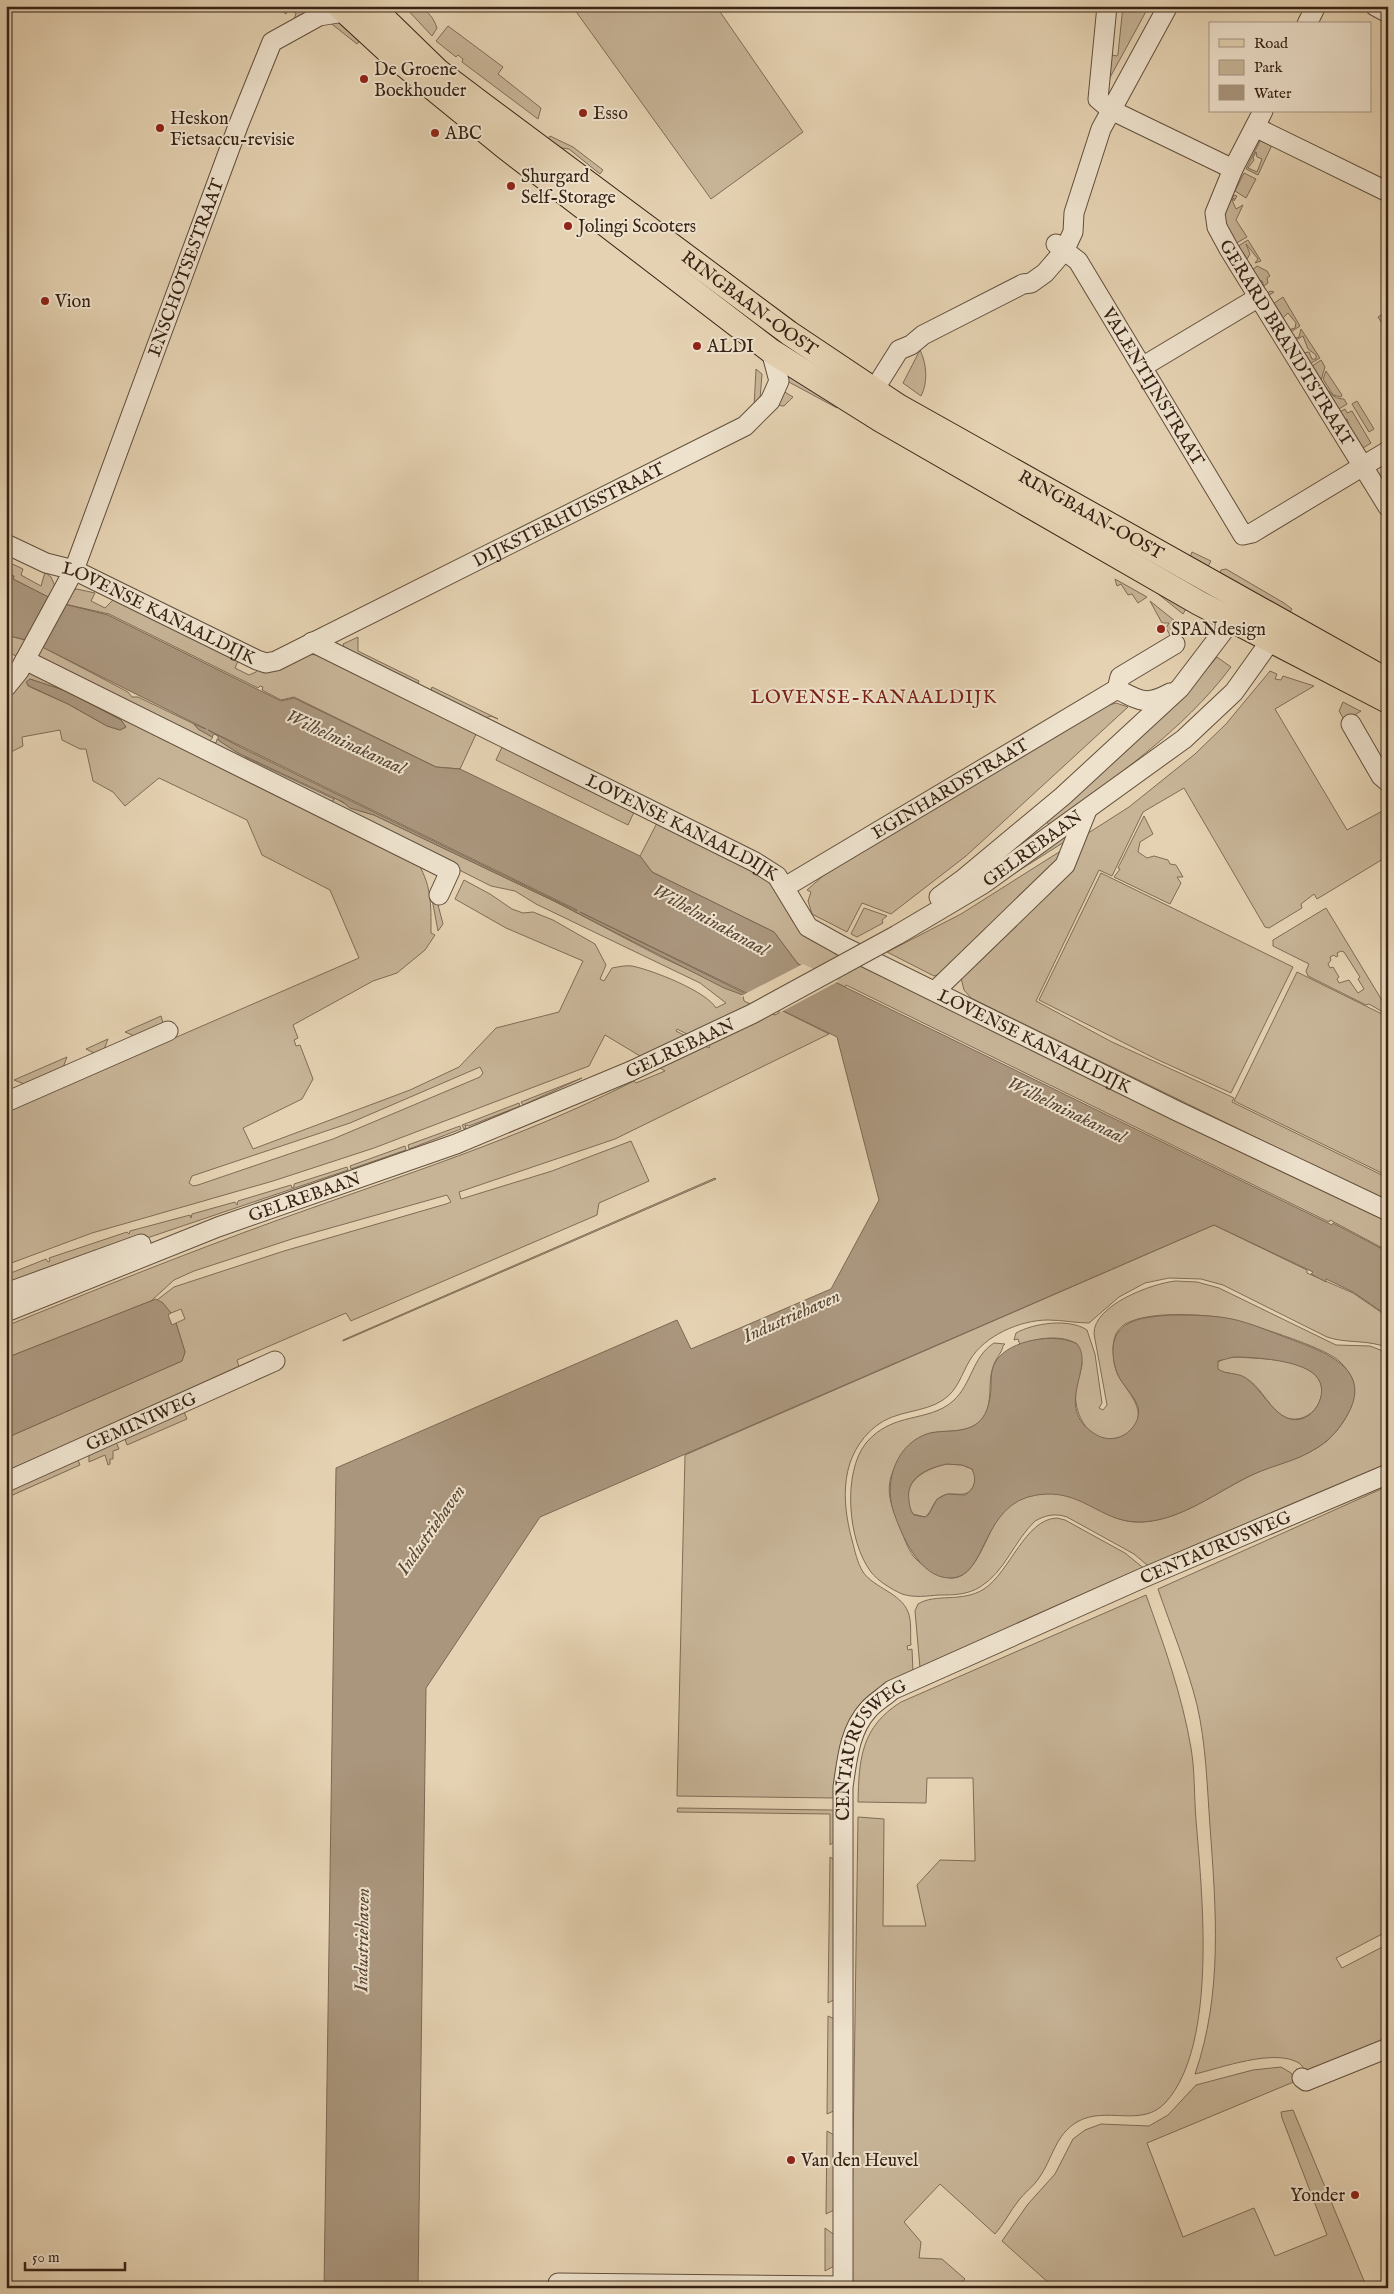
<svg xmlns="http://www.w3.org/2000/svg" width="1394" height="2294" font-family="'IM FELL English',serif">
<rect width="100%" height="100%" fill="#e5d2b2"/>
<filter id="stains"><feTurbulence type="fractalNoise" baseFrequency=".004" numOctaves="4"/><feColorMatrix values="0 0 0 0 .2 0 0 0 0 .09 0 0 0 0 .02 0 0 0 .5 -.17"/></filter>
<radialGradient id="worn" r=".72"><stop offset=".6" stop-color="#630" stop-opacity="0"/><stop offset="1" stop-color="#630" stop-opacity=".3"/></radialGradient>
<!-- green -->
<g fill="#c7b497" stroke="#7f6c56" fill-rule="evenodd">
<polygon points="285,6 301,6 310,16 293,23 296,13 288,10 286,14 283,12"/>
<path d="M404,6C422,6 431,11 437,28L432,36Z"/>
<polygon points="572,6 716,6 803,132 711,199"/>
<polygon points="1123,6 1149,6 1107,83 1111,55 1117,56 1118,54"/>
<polygon points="328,21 341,23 360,40 357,44"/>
<polygon points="448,26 503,67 498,74 541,108 538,119 462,62 463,59 458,55 456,57 436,41"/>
<polygon points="550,136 573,147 603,170 600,174 569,149 555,147 547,140"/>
<path d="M1261,139L1272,145L1258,175L1246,169ZM1256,152L1257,157L1262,159L1257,172L1248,168L1254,160L1253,158Z"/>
<polygon points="1244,173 1256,179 1246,198 1235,191"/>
<path d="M1234,195L1237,196L1234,201V198L1232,200L1236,209L1243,205L1236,220L1247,237L1233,245C1225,231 1218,221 1222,205L1227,207Z"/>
<polygon points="1248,240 1261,261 1255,263 1258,259 1246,244 1250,254 1247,259 1242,251 1240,252 1244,261 1247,261 1252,266 1247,269 1235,248"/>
<polygon points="1257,266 1267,271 1270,276 1267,278 1268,283 1264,286 1262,281 1256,279 1267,294 1270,291 1274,292 1265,298 1252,270"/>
<path d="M1283,297L1300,326L1289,333L1270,306ZM1288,313L1296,323L1295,328L1288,330L1281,320Z"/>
<polygon points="1388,311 1388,332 1378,317"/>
<path d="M1301,329L1320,358L1306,366L1293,335L1296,338L1299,337ZM1303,336L1308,349L1316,355V359H1312L1309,352L1302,353L1295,339L1296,340Z"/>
<path d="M920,350C927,364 928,383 921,396L903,383Z"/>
<path d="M1321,360L1325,367L1321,380C1329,391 1332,399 1344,399L1347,404L1334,412L1308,369Z"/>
<polygon points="756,369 762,374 760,399 754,407"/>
<polygon points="786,370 840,404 837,408 787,381"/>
<polygon points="1326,371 1342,395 1341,397 1333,395 1323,379"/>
<polygon points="783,391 793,397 784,406 775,405"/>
<polygon points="1357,401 1374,429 1369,432 1352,404"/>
<polygon points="1345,409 1347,413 1352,411 1371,443 1358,451 1347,419 1342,420 1338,413"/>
<polygon points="1192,552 1211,561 1206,570 1190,557"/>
<polygon points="6,561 23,569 21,575 41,586 45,572 51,577 55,586 50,598 13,579 14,576 6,572"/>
<polygon points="1226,569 1284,603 1292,609 1288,615 1218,576 1221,570"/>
<polygon points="1115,579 1147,597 1138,603 1132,594 1128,595 1121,584 1117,586"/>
<polygon points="77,589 95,593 91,601 105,608 115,598 239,659 235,668 249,675 256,672 258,668 304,654 319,655 477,732 460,769 436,767 294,697 281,700 262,690 263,687 260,686 258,688 109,614 60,603 71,591"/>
<polygon points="1152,589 1187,607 1183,614"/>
<polygon points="1150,601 1180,625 1175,636 1171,637 1166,628 1169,623 1162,623"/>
<polygon points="6,635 29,641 22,657 6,653"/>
<polygon points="358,637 358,651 419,681 417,686 345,650 343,644"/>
<path d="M39,645L128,692L132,697H138L194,724L198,729L213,737L210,741L216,743L217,739L238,753L246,755L245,757L334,799L332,802L335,798L354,809L374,815L556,902L659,956L743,995L744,1001L772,1014L775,1015L779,1013V1009L829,1034L615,1139L459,1192L461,1199L552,1171L631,1141L649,1181L599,1203L597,1215L353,1320L351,1321L346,1313L237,1360L240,1370L6,1471V1438L182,1361L185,1352L176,1323L185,1319L181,1309L171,1313L157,1300L174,1287L284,1251L446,1204L451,1202L447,1195L295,1238L194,1271L174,1280L151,1301L6,1358V1326C97,1289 187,1253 278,1220C400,1176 519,1139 634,1081L636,1083L665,1071L605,1035L589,1066L374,1148L273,1181L92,1233L6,1265V1111L359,958L330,890L262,855L247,820L159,778L125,806L113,792L93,781L86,749H80L62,740L60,730L22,737L23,746L11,752L6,746V699L20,681L27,674L34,672L415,858C432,885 431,903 431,933L435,935L425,950L397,973L373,981L293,1025L298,1038L294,1040L296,1046L300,1045L313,1079L302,1099L243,1128L253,1149L410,1090L459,1067L496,1028L559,1012L583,961L506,928L455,899L464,880L490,894L512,909L523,913L533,912L553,920L595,944L606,965L600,979L604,981L612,968C618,967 626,965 632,966C652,970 706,991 716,1008L726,1003L700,983L536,904L515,891L491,886L36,657ZM30,679L66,691L121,720L126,727L120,730L107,726L68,704L30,687L27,685ZM677,1029L679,1030L710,1046L709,1048L676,1031ZM480,1067L483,1073L480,1077L333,1139L198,1185L193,1186L189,1183L192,1176L350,1123Z"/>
<path d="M1217,657L1231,667C1183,731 1114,778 1049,825L1046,821L1180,701Z"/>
<polygon points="1270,671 1277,674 1275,679 1281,680 1283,676 1314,686 1275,709 1347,830 1388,808 1388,856 1317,899 1314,894 1301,904 1302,908 1269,928 1265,927 1184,788 1143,812 1112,876 1099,870 1036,1001 1112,1042 1230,1096 1234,1098 1232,1102 1388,1178 1388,1202 971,998 964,990 961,978 1082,837 1129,807 1195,754 1226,724"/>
<polygon points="432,687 498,719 491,716 483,719 430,693"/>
<polygon points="1343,702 1360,711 1361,711 1345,721 1339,711"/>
<polygon points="1105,703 1106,706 1116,703 1128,707 966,856 891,914 862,903 847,932 812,914 808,901 811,892 807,890 824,875"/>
<polygon points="503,745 635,810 628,825 496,760"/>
<polygon points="1144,816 1153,834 1140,842 1138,852 1147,858 1154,856 1168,860 1170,864 1176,865 1183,877 1177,877 1181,883 1170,904 1114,877 1120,869 1118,868"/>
<polygon points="658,821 750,866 763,875 777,892 793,922 800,929 799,932 875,966 874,969 1217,1137 1219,1134 1227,1138 1226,1141 1388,1220 1388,1251 1330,1220 1329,1222 846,985 845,987 798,964 774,932 652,872 640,856"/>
<polygon points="1066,833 1069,839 958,909"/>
<polygon points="1067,847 1067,852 941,974 934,976 887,952 961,914"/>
<polygon points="1101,873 1293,967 1231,1093 1156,1059 1039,1000"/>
<polygon points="432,899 437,901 443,924 438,931"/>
<polygon points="864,908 887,916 882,920 883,923 857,937 851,934"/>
<path d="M1326,908L1383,1002L1388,1005V1015L1369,1004L1366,1005L1308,976L1306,971L1309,964L1273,946V940ZM1341,951L1344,952L1360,977L1358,979L1364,989L1358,993L1349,980L1339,983L1337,979L1339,977L1333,967L1330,968L1328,964L1331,960L1330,957L1334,955L1336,957L1338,956L1337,953Z"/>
<polygon points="1297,972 1388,1017 1388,1176 1234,1101"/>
<polygon points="161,1016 164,1026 137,1037 125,1032"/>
<polygon points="108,1039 103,1052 98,1055 86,1049"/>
<polygon points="67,1057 62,1070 27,1085 14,1080"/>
<polygon points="582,1078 523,1105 521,1102"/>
<polygon points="519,1103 520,1106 469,1126 465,1125 466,1128 464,1129 462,1125"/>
<polygon points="460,1126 461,1129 409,1149 408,1145"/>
<polygon points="405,1146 406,1150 351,1169 350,1166"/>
<polygon points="347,1167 348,1170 79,1261 6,1288 6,1275 46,1259 48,1262 50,1261 49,1258 127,1232 129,1234 130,1231 190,1215 191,1218 192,1214 235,1202 237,1205 238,1201 291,1185 292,1188 294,1187 294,1184"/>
<polygon points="715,1178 716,1179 343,1341 343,1340"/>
<path d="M1214,1225L1307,1270V1273L1353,1293L1388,1317V1348C1368,1339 1347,1344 1327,1337L1223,1285L1201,1279L1169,1278L1145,1283L1119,1297L1089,1323C1076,1323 1062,1320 1048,1320C1020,1320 984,1336 970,1360C961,1375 958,1390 943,1400C924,1413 896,1410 876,1426C840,1455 841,1499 852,1540C855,1551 857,1562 863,1572C874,1588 901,1593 908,1612C912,1621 910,1635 911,1645L907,1646L908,1650L912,1649L913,1672C897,1682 878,1691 863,1703C838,1723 839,1768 834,1798L677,1796L685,1455Z"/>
<path d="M1176,1281L1197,1282L1219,1288L1336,1345L1370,1346L1388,1353V1469L1153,1570L1134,1554L1067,1517C1055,1513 1046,1515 1035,1521C1014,1541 1005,1572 980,1587C967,1595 953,1595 939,1595C927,1596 914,1598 902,1594C891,1589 878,1581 871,1572C848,1542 842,1473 866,1443C893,1411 928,1423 953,1401C972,1384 972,1357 994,1343L1005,1344L1003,1346C1002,1353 996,1357 993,1367C987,1384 994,1404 982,1419C968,1436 943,1428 925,1435C914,1440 907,1447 901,1457C883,1483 888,1499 900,1527C904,1537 907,1548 914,1557C920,1564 928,1568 936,1573C976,1597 984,1529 1005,1509C1018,1497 1037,1492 1055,1493C1085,1495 1106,1521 1136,1522C1179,1523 1217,1491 1254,1474C1278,1463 1306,1458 1327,1441C1340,1429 1351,1413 1354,1395C1356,1381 1348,1369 1338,1360C1321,1346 1248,1323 1224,1318C1199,1314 1148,1311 1125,1324C1116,1330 1114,1337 1113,1347C1113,1356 1114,1365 1117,1373C1126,1392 1152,1412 1129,1432C1124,1436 1117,1439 1110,1439C1086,1439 1073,1411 1076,1390C1077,1381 1081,1372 1082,1364C1082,1358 1079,1351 1077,1344C1061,1334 1037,1338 1020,1345L1018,1339L1014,1340L1016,1333C1034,1323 1069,1318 1087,1330L1095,1354L1102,1403L1099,1408L1103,1410L1107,1405L1094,1334C1093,1305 1153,1283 1176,1281Z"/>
<path d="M1237,1357C1260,1359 1293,1358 1312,1372C1334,1388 1316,1422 1291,1419C1273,1416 1264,1391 1250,1381C1241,1375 1230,1373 1221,1372L1216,1367V1363L1226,1358Z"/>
<polygon points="184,1412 187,1419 127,1445 124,1436"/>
<polygon points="116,1442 119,1449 113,1451 113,1459 110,1459 110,1464 108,1465 105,1455 89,1462 89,1451"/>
<polygon points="73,1458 78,1460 80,1465 6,1498 6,1486"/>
<path d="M947,1464L962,1465L972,1469C975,1475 976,1479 974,1485C967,1501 954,1490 942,1496C932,1501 933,1511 925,1517L913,1514C896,1486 922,1469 947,1464Z"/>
<path d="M1388,1486V1931L1336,1958L1342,1968L1388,1944V2043L1308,2076C1306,2072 1303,2066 1299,2063C1274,2048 1221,2068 1195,2074C1223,1993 1216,1910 1210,1826C1207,1785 1206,1744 1197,1705C1187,1665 1171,1627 1158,1589Z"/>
<path d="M1057,1518L1065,1520L1125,1553L1146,1570L920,1668L915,1611L918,1604C935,1593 962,1603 984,1589C1010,1572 1025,1519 1057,1518Z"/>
<path d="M1146,1595C1164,1645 1182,1695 1191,1748C1195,1771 1194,1796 1196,1820C1202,1893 1218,2044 1166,2102C1142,2129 1106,2105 1077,2122C1055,2135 1053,2158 1039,2178C1034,2186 1025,2192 1019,2200C1010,2211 1004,2224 995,2234L940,2184L904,2222L921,2242L919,2258L942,2259L965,2279L957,2288H851L858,1817L884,1819L883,1926H926L917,1885L940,1860L975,1861V1855L973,1778H927L926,1803L858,1802C859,1759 861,1727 901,1702Z"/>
<polygon points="678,1808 833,1810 841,1816 841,1836 830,1845 830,1814 677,1812"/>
<polygon points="830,1857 841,1864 839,1997 828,2003"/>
<polygon points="828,2016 839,2021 838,2109 827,2114"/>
<polygon points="1281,2067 1291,2073 1296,2081 1147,2143 1183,2237 1254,2208 1275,2256 1327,2235 1282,2118 1281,2112 1293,2110 1367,2288 1050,2288 1050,2284 1002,2241 1028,2204 1055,2174 1073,2139 1085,2130 1101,2124 1149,2126 1168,2115 1196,2085 1253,2070"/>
<polygon points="827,2131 836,2136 836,2209 826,2214"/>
<polygon points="825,2228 836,2236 836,2265 825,2271"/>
</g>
<!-- water -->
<g fill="#aa967d" stroke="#7c6853" fill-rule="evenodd">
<path d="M6,572L14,576L13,579L60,603L108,615L281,701L294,698L436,767L460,769L640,856L652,872L774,932L798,964L1332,1225L1333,1223L1388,1252V1316L1353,1292L1326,1279V1282L1311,1274L1313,1272L1214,1225L540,1517L426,1688L418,2288H324L336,1468L677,1320L691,1349L831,1289L879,1200L837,1037L580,912L746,994L743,995L724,988L556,902L374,815L350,808L343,802L238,753L218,740V736L214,734L212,737L198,729L194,724L206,729L30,641L6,635ZM208,730L577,910V911L242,748Z"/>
<polygon points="30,679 66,691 121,720 126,727 120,730 107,726 68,704 29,686 26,682"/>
<polygon points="156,1299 163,1303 171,1313 168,1315 172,1325 176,1323 185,1352 182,1361 6,1438 6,1358"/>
<path d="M1171,1315C1190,1315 1213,1315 1232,1319C1251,1323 1271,1332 1290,1339C1328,1353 1378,1371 1343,1422C1336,1433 1327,1442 1315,1449C1297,1461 1274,1465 1254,1474C1217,1491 1179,1523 1137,1522C1099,1521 1081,1488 1037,1495C980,1503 988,1579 950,1578C919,1578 901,1534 893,1510C884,1480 897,1442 930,1433C943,1430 960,1433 973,1426C987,1419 990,1402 991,1388C991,1378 991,1369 996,1361C1009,1340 1056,1332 1077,1344C1096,1367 1052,1407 1095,1434C1104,1440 1115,1440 1124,1435C1133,1430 1141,1418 1138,1407C1134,1395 1123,1386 1118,1375C1114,1366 1113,1358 1113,1349C1114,1318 1147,1317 1171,1315ZM1234,1357C1254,1357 1300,1360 1315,1375C1333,1392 1311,1428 1287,1418C1272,1412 1261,1389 1246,1378C1237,1372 1226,1375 1218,1369V1361ZM947,1464L962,1465L972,1469C977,1479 975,1489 965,1495L947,1494L937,1499L929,1514L925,1517L914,1515C910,1511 910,1506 909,1501C905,1477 928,1468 947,1464Z"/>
</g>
<!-- pier -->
<polygon fill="#e5d2b2" points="803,964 839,981 781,1012 747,996 739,997"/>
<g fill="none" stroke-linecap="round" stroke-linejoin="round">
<!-- minor casing -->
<g stroke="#624f3c" stroke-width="21">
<g id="minor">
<polyline points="1107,6 1098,99 1111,110 1233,169"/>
<polyline points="1375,6 1388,13"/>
<polyline points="1307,24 1316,6"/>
<path id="s1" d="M1263,111L1233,169L1215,213L1217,227L1229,249L1388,507"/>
<polyline points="1255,127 1388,192"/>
<path id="s2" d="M1056,244L1078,261L1243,535L1252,533L1388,451"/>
<polyline points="1142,367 1259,297"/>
<polyline points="867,401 899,350 911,345 923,335 1023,284 1031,283 1045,273 1064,251 1073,232 1074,213 1101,129 1168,6"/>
<path id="s3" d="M6,544L46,563L74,570L257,660L266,663L276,661L745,426L770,401L779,381L771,351"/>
<path id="s4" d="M312,642L755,862L777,876L808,927L842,946L1177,1111L1388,1211"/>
<polyline points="25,660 450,871 439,895"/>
<path id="s5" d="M6,687L19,671L74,570L238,126L272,42L319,16L344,12"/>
<path d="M1117,689C1140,701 1146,706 1170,693"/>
<polyline points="1351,724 1381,776 1388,782"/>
<path id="s6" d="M785,887L1117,689L1120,677L1175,644"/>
<polyline points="939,897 962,880 1063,796 1180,688 1231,621 1243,614"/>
<path id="s7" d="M897,935L983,884L1184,739L1234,692L1271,640L1269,626"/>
<polyline points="936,990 1065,865 1087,810"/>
<polyline points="6,1102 168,1031"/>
<polyline points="6,1293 141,1244"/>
<path id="s8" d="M6,1312L218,1227L456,1144L631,1071"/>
<path id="s9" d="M6,1482L275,1361"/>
<polyline points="1302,2078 1306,2081 1388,2048"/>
<polyline points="558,2283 843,2286"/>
<path id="s10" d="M843,2288V1787C847,1761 849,1731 868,1710C874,1703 884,1697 892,1690L1145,1577L1388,1474"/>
</g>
</g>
<!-- major casing -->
<g stroke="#372315" stroke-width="26">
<g id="major">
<polyline points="339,6 391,54 505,147 771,351 881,420 1199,603 1388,701"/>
<path id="s11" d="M371,6L438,71L483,105L789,333L898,406L1388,681"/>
</g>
</g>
<!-- minor -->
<use href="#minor" stroke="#eee2cd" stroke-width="19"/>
<!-- major -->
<use href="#major" stroke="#e5d2b2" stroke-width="24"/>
<!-- minor-bridge casing -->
<g stroke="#624f3c" stroke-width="21" stroke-linecap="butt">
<polyline id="minor-bridge" points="631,1071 752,1014 897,935"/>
</g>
<!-- minor-bridge -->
<use href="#minor-bridge" stroke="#eee2cd" stroke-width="19"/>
</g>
<!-- markers -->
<g fill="#8f2418" stroke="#eee2cd" stroke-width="2">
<circle cx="364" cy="79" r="5"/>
<circle cx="583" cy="113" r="5"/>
<circle cx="160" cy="128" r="5"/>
<circle cx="435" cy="133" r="5"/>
<circle cx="511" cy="186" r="5"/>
<circle cx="568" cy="226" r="5"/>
<circle cx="45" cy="301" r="5"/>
<circle cx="697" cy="346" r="5"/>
<circle cx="1161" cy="629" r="5"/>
<circle cx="791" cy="2160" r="5"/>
<circle cx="1355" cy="2195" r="5"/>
</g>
<g text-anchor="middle" stroke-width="4" stroke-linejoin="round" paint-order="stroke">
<!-- poi labels -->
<g font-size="18" fill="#372315" stroke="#eee2cd" text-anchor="start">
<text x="374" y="75">De Groene<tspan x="374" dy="21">Boekhouder</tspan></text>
<text x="593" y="119">Esso</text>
<text x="170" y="124">Heskon<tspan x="170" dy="21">Fietsaccu-revisie</tspan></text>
<text x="445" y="139">ABC</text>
<text x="521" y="182">Shurgard<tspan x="521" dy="21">Self-Storage</tspan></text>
<text x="578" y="232">Jolingi Scooters</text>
<text x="55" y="307">Vion</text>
<text x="707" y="352">ALDI</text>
<text x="1171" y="635">SPANdesign</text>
<text x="801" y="2166">Van den Heuvel</text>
<text x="1345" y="2201" text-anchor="end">Yonder</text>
</g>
<!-- street labels -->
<g font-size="18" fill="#372315" stroke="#eee2cd">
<text dy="6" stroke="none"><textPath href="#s5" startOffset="458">ENSCHOTSESTRAAT</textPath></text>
<text dy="6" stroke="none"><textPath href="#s11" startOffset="482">RINGBAAN-OOST</textPath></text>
<text dy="6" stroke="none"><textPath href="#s1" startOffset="262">GERARD BRANDTSTRAAT</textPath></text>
<text dy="6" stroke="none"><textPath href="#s2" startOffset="174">VALENTIJNSTRAAT</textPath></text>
<text dy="6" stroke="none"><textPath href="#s3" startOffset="624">DIJKSTERHUISSTRAAT</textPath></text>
<text dy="6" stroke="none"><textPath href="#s11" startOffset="884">RINGBAAN-OOST</textPath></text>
<text dy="6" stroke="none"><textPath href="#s3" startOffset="168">LOVENSE KANAALDIJK</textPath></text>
<text dy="6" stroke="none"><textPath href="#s6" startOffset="192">EGINHARDSTRAAT</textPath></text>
<text dy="6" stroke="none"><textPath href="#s4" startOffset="414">LOVENSE KANAALDIJK</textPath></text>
<text dy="6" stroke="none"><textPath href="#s7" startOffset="161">GELREBAAN</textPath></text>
<text dy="6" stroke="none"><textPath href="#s4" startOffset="834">LOVENSE KANAALDIJK</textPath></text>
<text transform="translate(680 1048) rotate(-25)" y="6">GELREBAAN</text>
<text dy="6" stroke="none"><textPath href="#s8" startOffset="320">GELREBAAN</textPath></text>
<text dy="6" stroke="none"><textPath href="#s9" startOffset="148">GEMINIWEG</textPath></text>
<text dy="6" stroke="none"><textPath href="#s10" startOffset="968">CENTAURUSWEG</textPath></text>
<text dy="6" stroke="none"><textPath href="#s10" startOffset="548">CENTAURUSWEG</textPath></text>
</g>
<!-- neighbourhood labels -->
<g font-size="19" letter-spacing="1" fill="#7a1f14" stroke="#eee2cd">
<text x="874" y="703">LOVENSE-KANAALDIJK</text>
</g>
<!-- water labels -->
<g font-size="19" font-style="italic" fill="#5a4634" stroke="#eee2cd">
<text transform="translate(346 741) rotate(25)" y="7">Wilhelminakanaal</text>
<text transform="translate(711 919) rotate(29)" y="7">Wilhelminakanaal</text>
<text transform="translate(1067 1109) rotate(26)" y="7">Wilhelminakanaal</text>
<text transform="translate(791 1315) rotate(-24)" y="7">Industriehaven</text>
<text transform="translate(430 1529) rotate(-55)" y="7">Industriehaven</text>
<text transform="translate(361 1940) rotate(-89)" y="7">Industriehaven</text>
</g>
</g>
<!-- margin -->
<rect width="1394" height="2294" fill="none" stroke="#e5d2b2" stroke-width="25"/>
<rect x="8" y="8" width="1379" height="2279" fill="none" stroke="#372315" stroke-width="2.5"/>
<rect x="12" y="12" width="1369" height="2269" fill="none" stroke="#372315"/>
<!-- legend -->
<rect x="1209" y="22" width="162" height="90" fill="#eee2cd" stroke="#a59683"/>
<rect x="1219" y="39" width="25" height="8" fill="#e5d2b2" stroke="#a59683"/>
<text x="1254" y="48" font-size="15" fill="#372315">Road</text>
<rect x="1219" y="60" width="25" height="15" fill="#c7b497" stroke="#a59683"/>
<text x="1254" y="72" font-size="15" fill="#372315">Park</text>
<rect x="1219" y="85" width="25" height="15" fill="#aa967d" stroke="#a59683"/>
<text x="1254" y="98" font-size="15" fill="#372315">Water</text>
<!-- scale -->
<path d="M25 2262v8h100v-8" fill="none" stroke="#372315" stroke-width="2.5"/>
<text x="32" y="2262" font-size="15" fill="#372315" stroke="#eee2cd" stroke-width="4" paint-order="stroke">50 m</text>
<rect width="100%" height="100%" filter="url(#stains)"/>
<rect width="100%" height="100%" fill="url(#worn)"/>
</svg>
